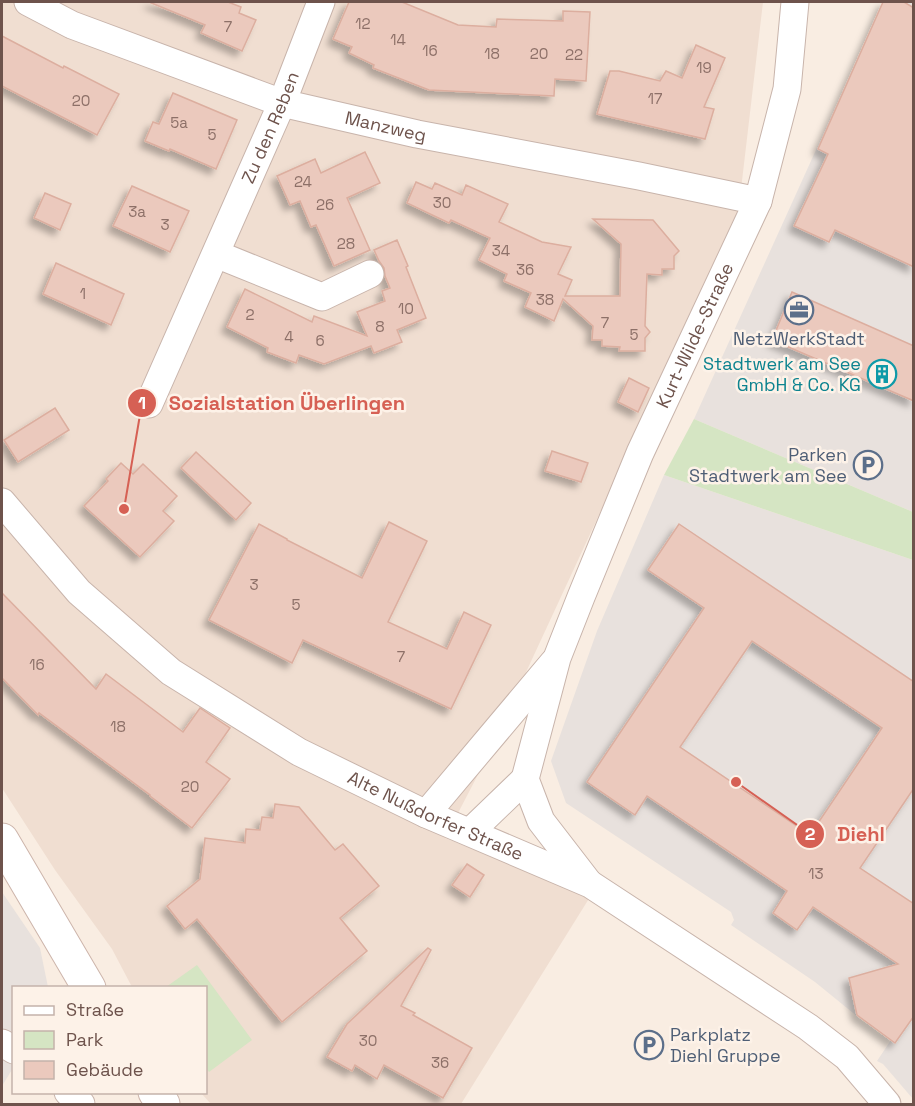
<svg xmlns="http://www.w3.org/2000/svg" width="915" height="1106" font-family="'Space Grotesk',sans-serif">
<defs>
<filter id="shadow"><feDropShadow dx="-5.5" dy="5.5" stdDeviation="3" flood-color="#0004"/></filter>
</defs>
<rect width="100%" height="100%" fill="#f9ede2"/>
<!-- residential -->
<polygon fill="#f0ded1" points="2,2 763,2 738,215 483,765 445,838 590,897 461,1104 211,1104 201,1093 206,1092 206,988 132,987 112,949 55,870 2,788"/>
<!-- industrial -->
<g fill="#e8e1dd">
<polygon points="883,2 913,2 913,512 694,419"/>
<polygon points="664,475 913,560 913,1099 883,1064 877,1061 891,1040 871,1015 858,1017 815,982 731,925 734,920 731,912 566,803 551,761 597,631"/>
<polygon points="2,892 40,948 48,987 14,988 13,1068 2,1086"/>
</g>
<!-- green -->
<g fill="#d5e5c3">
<polygon points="694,419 913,512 913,560 664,475"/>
<polygon points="197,965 252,1040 209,1072 206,1068 206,988 166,987"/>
</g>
<!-- building -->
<g fill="#ebc9bd" stroke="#dcae9f" stroke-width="1.5" fill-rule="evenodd" filter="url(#shadow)">
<polygon points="149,2 228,2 241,7 239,13 256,20 242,51 201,33 205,25"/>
<polygon points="349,2 402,2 458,25 496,27 497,19 563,21 563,11 590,12 586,81 555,79 554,96 429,90 373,68 374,65 349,53 352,47 333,39"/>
<polygon points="883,2 904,2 914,8 914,267 835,230 829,242 794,226 828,154 818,149"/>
<polygon points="2,36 63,68 64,66 119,94 97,135 2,86"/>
<polygon points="696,45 725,58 704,107 714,109 705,139 597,114 610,71 619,71 660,81 666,71 682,78"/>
<polygon points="173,93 237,120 216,169 170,149 169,151 145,141 153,122 159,124"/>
<polygon points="365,152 380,183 347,198 370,250 334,266 316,225 311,227 300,201 290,205 277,176 315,159 321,173"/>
<polygon points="416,182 432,189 435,183 462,195 466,185 508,204 499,222 542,242 571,247 558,274 572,280 565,296 620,296 621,244 593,219 653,220 679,251 674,256 674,269 662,269 662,275 647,274 645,326 650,332 645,338 645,351 619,351 620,347 602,346 602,340 592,340 593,326 563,299 554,321 525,307 531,293 504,281 507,274 479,260 490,238 451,220 449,223 407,203"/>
<polygon points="132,186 189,211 170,252 113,226"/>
<polygon points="45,193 71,204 60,230 34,218"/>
<polygon points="397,240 408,266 406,267 426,318 397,330 402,342 374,353 371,346 324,364 299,355 296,363 267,352 268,348 227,327 245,289 312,322 314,316 367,336 357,312 385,301 382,291 390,288 385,276 384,268 379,261 374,250"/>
<polygon points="56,263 124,294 111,325 43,294"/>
<polygon points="792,292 914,346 914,401 772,340"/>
<polygon points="629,378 649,388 638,412 618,402"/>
<polygon points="55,408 69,430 18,462 4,440"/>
<polygon points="552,451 588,463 581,482 545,471"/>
<polygon points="196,452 251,503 236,520 181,468"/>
<polygon points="121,463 133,474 143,464 177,496 163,511 174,521 140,557 84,506 108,481 106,479"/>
<polygon points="389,522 427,541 388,622 447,649 464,612 491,625 451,709 303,640 292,663 209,620 259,524 287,539 287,540 362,578"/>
<path d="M679,524L914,682V788L860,868L914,904V1016L895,1043L857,1015L849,978L898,964L813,907L797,930L773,913L787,891L647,796L635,815L587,782L704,608L648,570ZM752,641L882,728L810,835L680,747Z"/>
<polygon points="2,593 96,689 106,674 183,732 200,708 230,728 206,762 230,779 192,828 150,796 150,795 39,713 38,715 2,678"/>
<polygon points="275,804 299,807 335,850 343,844 379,886 340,918 367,951 282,1022 197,919 185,929 167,906 200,879 205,838 245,843 246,829 260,830 262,817 273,818"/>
<polygon points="467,864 484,875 470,897 452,885"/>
<polygon points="428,948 431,950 401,1006 415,1013 413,1015 472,1048 443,1098 384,1065 377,1079 355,1065 352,1071 327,1057 347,1024"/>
</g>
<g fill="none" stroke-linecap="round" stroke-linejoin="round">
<!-- street casing -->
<g stroke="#c8b4ab" stroke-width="29">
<g id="street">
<path id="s1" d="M28,2L72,25L282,103L417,134L639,176L758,201"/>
<polyline points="216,254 322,297 370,274"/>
<path id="s2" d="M149,404L282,103L321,2"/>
<path id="s3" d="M2,502L79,592L171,672L299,752L426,814L590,884L808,1027L847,1057L887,1104"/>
<polyline points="426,814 553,663"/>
<polyline points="470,832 525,779"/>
<path id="s4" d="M588,882L541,821L525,779L557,658L581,597L640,453L758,201L787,89L795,2"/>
<polyline points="2,1043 14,1050"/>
<polyline points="68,1092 81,1104"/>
</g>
</g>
<!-- secondary casing -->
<g stroke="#cdb5ab" stroke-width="35">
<g id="secondary">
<polyline points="2,840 89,988"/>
<polyline points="155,1092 163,1104"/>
</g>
</g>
<!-- street -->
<use href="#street" stroke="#fff" stroke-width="27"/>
<!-- secondary -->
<use href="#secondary" stroke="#fff" stroke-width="33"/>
</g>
<!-- icons -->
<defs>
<g id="office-ring" transform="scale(1.5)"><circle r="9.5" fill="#fdf2e8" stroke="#5c6f8a" stroke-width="1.5"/><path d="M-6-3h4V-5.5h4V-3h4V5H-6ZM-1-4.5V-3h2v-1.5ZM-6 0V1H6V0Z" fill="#5c6f8a"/></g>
<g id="building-ring" transform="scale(1.5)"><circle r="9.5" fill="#fdf2e8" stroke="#0f9aa8" stroke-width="1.5"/><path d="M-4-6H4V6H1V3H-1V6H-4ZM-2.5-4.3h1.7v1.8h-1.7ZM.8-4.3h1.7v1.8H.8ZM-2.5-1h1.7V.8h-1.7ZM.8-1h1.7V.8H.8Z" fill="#0f9aa8"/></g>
<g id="parking-ring" transform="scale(1.5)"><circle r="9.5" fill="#fdf2e8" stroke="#5c6f8a" stroke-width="1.5"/><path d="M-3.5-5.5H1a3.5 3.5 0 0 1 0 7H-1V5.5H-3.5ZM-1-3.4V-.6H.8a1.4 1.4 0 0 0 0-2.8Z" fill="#5c6f8a"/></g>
</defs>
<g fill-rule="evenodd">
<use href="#office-ring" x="799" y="310"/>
<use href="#building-ring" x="882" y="374"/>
<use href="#parking-ring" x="868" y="465"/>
<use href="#parking-ring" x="649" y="1045"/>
</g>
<g text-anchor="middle" stroke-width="5" stroke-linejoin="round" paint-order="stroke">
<!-- number labels -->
<g font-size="15" fill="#8d7068">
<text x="363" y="29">12</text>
<text x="228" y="32">7</text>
<text x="398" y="45">14</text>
<text x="430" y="56">16</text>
<text x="492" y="59">18</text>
<text x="539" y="59">20</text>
<text x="574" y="60">22</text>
<text x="704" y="73">19</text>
<text x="655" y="104">17</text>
<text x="81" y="106">20</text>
<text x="179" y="128">5a</text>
<text x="212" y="140">5</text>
<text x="303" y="187">24</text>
<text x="442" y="208">30</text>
<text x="325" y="210">26</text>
<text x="137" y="217">3a</text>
<text x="165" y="230">3</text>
<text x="346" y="249">28</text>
<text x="501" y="256">34</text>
<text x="525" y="275">36</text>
<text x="83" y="299">1</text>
<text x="545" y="305">38</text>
<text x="406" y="314">10</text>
<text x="250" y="320">2</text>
<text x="605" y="328">7</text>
<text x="380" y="332">8</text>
<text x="634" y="340">5</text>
<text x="289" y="342">4</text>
<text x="320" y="346">6</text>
<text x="254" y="590">3</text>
<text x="296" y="610">5</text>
<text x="401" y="662">7</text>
<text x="37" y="670">16</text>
<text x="118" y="732">18</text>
<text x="190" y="792">20</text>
<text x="816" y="879">13</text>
<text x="368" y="1046">30</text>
<text x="440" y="1068">36</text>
</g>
<!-- street labels -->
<g font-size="18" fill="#6e534c" stroke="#fdf2e8">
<text dy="6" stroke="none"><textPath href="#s1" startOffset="380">Manzweg</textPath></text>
<text dy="6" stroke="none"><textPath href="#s2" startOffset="302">Zu den Reben</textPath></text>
<text dy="6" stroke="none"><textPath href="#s4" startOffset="598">Kurt-Wilde-Straße</textPath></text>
<text dy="6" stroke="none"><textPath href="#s3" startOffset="542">Alte Nußdorfer Straße</textPath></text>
</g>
<!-- service labels -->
<g font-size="18" fill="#4e5e75" stroke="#fdf2e8">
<text x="799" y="345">NetzWerkStadt</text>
<text x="847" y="461" text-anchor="end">Parken<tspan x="847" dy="21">Stadtwerk am See</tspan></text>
<text x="670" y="1041" text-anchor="start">Parkplatz<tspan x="670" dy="21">Diehl Gruppe</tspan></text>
</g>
<!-- culture labels -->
<g font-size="18" fill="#0d838f" stroke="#fdf2e8" text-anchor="end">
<text x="861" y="370">Stadtwerk am See<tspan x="861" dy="21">GmbH &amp; Co. KG</tspan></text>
</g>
</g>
<!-- callouts -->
<path fill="none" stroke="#d66054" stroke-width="2" d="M124 509L142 403M736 782L810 834"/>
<g fill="#d66054" stroke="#fdf2e8" stroke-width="2">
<circle cx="124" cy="509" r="6"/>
<circle cx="736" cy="782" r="6"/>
<circle cx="142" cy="403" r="15"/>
<circle cx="810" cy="834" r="15"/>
</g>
<g font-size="18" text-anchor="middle" font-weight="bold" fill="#fff">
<text x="142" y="409">1</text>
<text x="810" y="840">2</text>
</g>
<g font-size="20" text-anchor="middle" font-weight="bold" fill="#d66054" stroke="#fdf2e8" stroke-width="5" stroke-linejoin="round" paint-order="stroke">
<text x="287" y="410">Sozialstation Überlingen</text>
<text x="861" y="841">Diehl</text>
</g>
<!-- border -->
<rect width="915" height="1106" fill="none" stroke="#6e534c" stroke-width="6"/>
<!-- legend -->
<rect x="12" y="986" width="195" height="108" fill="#fdf2e8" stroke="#c4b2aa" stroke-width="1.5"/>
<rect x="24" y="1006" width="30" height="9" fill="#ffffff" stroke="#c4b2aa" stroke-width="1.5"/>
<text x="66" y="1016" font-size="18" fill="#6e534c">Straße</text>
<rect x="24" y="1031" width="30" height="18" fill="#d5e5c3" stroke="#c4b2aa" stroke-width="1.5"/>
<text x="66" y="1046" font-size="18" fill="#6e534c">Park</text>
<rect x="24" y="1061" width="30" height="18" fill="#ebc9bd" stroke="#c4b2aa" stroke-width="1.5"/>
<text x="66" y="1076" font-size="18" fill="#6e534c">Gebäude</text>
</svg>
